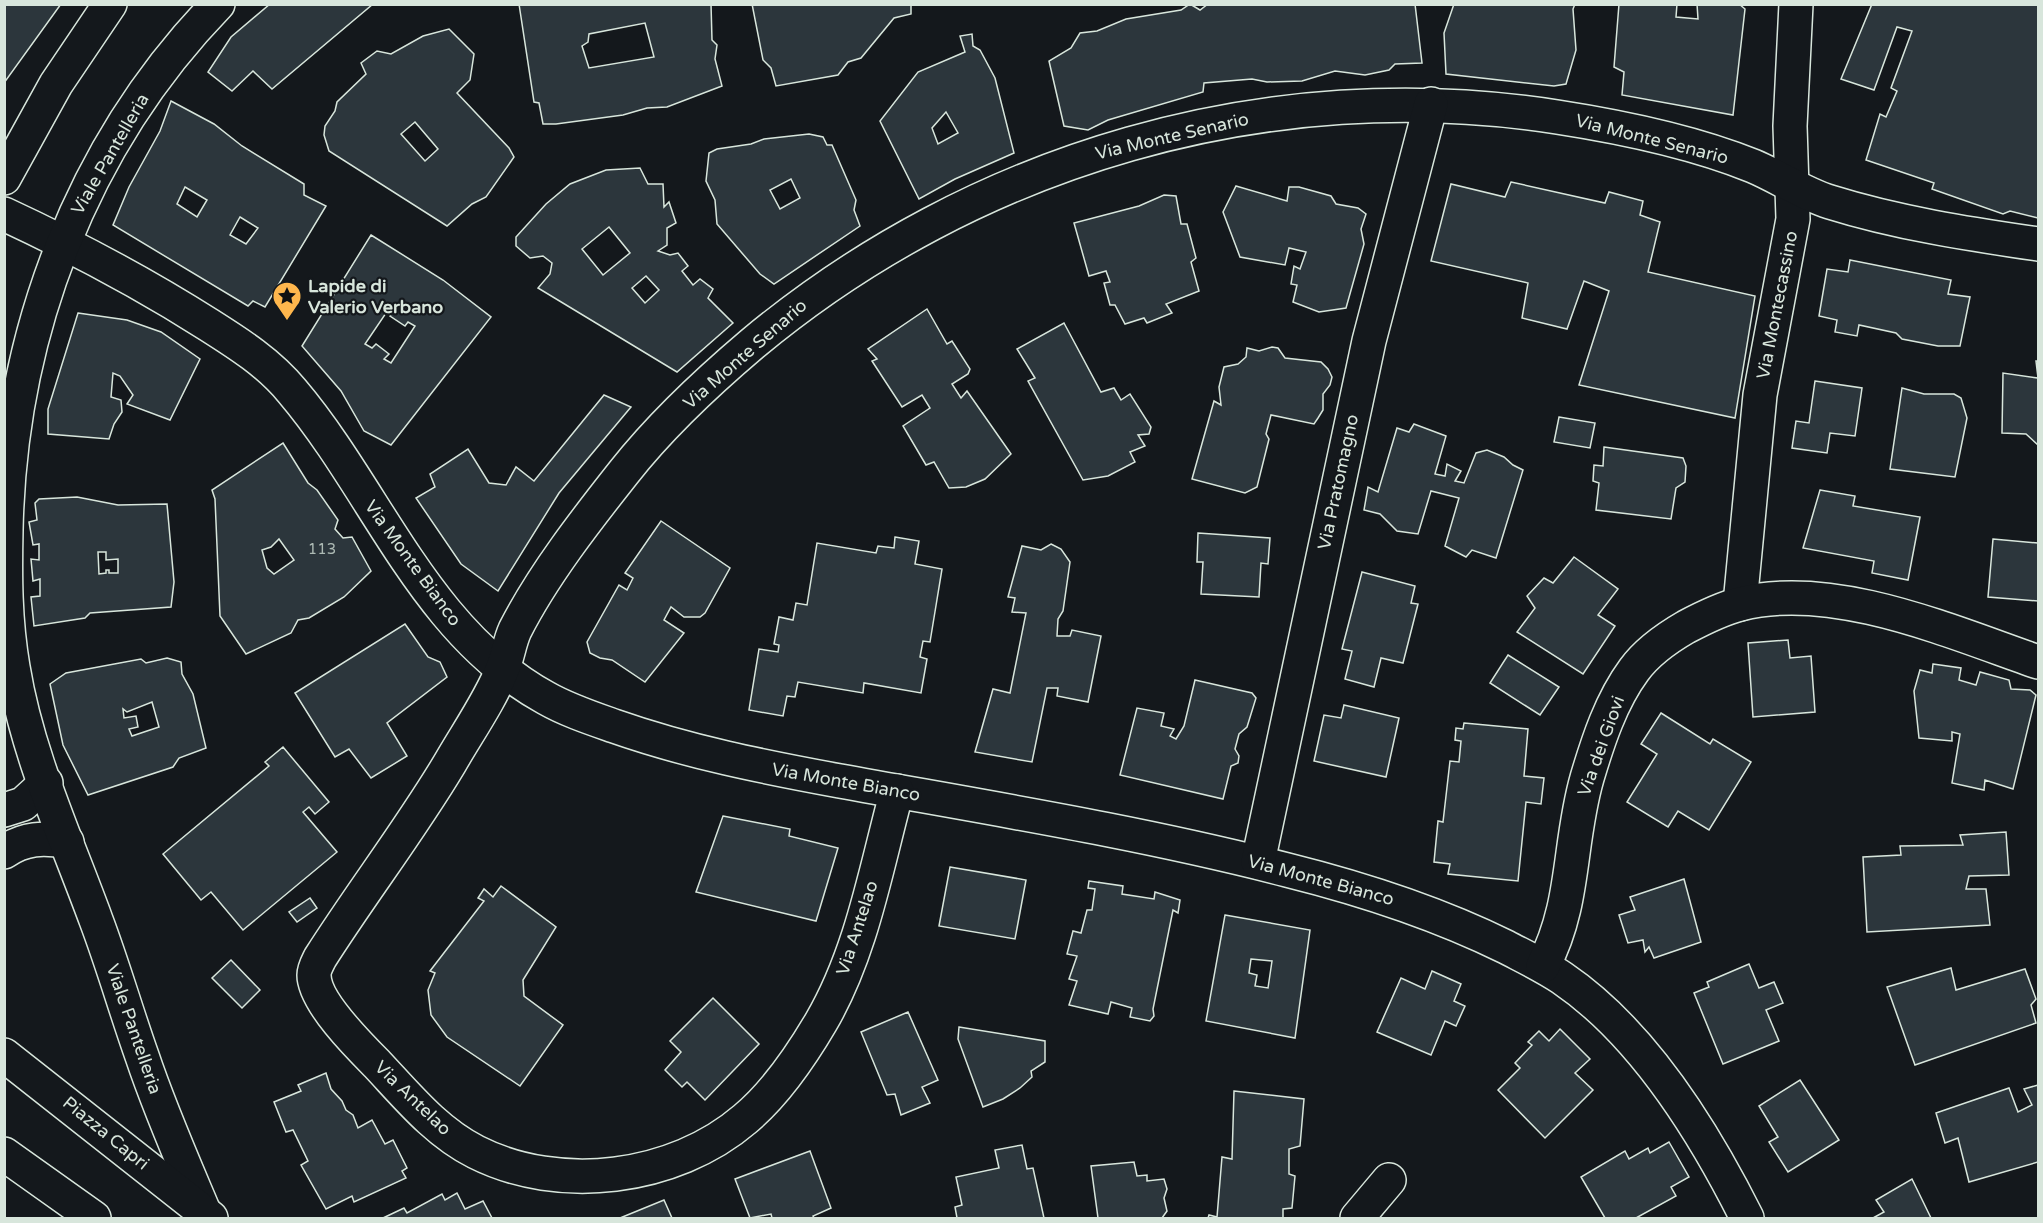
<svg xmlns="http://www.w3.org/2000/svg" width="2043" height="1223" font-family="'Varela Round',sans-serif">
<rect width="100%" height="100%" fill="#14181c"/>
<!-- building -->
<g fill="#2c363c" stroke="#d8e6dc" stroke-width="1.5" fill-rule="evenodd">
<polygon points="4,4 61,4 4,83"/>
<polygon points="270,4 373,4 272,89 253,71 232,91 208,72 231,37"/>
<path d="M519,4H711L712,40L717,45L715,59L722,86L667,107L647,108L623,115L556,124H543L539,103L534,102ZM645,23L654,57L589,68L582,46L588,42L589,34Z"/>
<polygon points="752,4 911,4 911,14 894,18 861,58 848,62 838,75 776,86 771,68 763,60"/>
<polygon points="1190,4 1200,10 1208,4 1415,4 1422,63 1395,64 1389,70 1365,75 1335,71 1302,81 1267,82 1252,79 1204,83 1203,92 1108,120 1088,130 1064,126 1049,61 1071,48 1080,33 1097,31 1126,19 1181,10"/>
<polygon points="1454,4 1575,4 1573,9 1576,50 1566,84 1554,86 1446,74 1444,33"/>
<polygon points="1619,4 1677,4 1676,17 1698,19 1697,4 1739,4 1745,9 1733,115 1622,95 1624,72 1614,67"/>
<polygon points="1872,4 2038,4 2038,218 2010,211 2003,214 1932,189 1934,183 1866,160 1880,114 1886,117 1897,91 1891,88 1912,31 1897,27 1874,90 1841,79"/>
<path d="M449,29L474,54L470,80L457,93L509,148L514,157L486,197L472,204L447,226L329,151L324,135L325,126L335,111L337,102L366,74L361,63L377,51L391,54L423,36ZM415,122L438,149L425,161L401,134Z"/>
<path d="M972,34L973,46L980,50L995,78L1014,153L955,179L919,199L880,121L918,72L965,52L960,36ZM946,112L958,133L938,144L932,128Z"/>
<path d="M171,101L214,124L242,146L304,184V195L326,206L265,307L253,301L248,306L113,225L129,187L160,131ZM185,187L207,200L197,217L177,204ZM240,217L258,228L246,244L230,235Z"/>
<path d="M809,134L823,137L827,145H832L856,200L854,210L860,226L774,284L760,274L717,224L715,200L706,181L709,153L717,149L751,144L764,139ZM791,179L800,198L780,209L770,190Z"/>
<path d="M640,168L648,184H663L664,207L669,202L676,223L667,228V245L658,251L670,255L678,253L688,266L682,271L693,285L700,279L713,289L708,298L733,323L677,372L538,288L550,274L552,263L543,256L530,258L516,246V237L546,204L570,184L606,170ZM609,227L630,253L603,275L582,249ZM646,276L659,290L645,303L632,288Z"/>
<polygon points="1511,182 1605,203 1609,192 1643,201 1640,215 1660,222 1648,272 1755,296 1735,418 1579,385 1609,291 1584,281 1567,329 1522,318 1528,283 1431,261 1451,184 1505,197"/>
<polygon points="1236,186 1287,201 1289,187 1299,187 1331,196 1336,204 1358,208 1366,214 1361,229 1364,244 1346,308 1319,312 1293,302 1297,285 1291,284 1294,266 1300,269 1306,252 1289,248 1285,265 1240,257 1223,212"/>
<polygon points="1164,195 1176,196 1181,224 1187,224 1196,258 1191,262 1199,291 1166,304 1172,313 1147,323 1144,318 1125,324 1115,305 1110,305 1104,283 1110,282 1106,271 1089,276 1074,223 1139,206"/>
<path d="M371,235L443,280L491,317L391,445L364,431L341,391L302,346ZM388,310L393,311L390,316L405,326L408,322L415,326L391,363L384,359L389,354L376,344L372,348L365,344Z"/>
<polygon points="1850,260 1951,280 1948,294 1970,297 1960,346 1938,346 1902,339 1896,333 1859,325 1857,336 1835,332 1837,320 1819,316 1827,269 1848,272"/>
<polygon points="927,309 947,344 952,341 970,369 968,374 952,384 961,398 967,391 1011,454 985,479 966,487 949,488 934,462 926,465 903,426 930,408 922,395 902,407 872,361 877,359 868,349"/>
<polygon points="78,313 127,320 161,332 200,359 170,420 127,404 133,395 120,376 113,373 111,397 121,400 122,412 114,424 109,439 48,434 48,409"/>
<polygon points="1064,323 1101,392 1114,388 1121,400 1130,394 1151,427 1149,434 1138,435 1145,446 1130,452 1135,462 1108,476 1083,480 1028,381 1035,378 1017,349"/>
<polygon points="1272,347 1278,348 1285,358 1321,362 1328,369 1332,377 1330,385 1323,394 1323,410 1318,418 1314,424 1271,415 1266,434 1269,439 1257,487 1245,493 1192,479 1214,401 1221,405 1219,387 1224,367 1238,364 1246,357 1247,348 1259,351"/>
<polygon points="2036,361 2038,361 2038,445 2026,434 2002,433 2003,373 2038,378"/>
<polygon points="1815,381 1862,388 1855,436 1830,433 1827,453 1792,448 1796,421 1809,423"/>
<polygon points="1902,388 1924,394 1954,394 1961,398 1967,418 1955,477 1890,469"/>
<polygon points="604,395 631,407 559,493 498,591 461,564 416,498 435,487 430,474 468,449 489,483 506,485 516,467 534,481"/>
<polygon points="1559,417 1595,423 1590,448 1554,442"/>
<polygon points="1414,424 1446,436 1435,474 1445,476 1447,464 1461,471 1455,481 1464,483 1476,453 1487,450 1504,457 1513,465 1523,470 1496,558 1472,550 1466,557 1445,546 1459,498 1431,491 1418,534 1397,531 1380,514 1364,510 1368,487 1378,492 1397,428 1409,432"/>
<path d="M283,443L308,483L317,490L338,520L335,529L343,538L352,537L371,571L344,597L309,618L298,620L291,633L246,654L220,616L215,499L212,490ZM279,539L294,560L274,574L267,568L262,550L271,547Z"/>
<polygon points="1604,447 1683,458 1686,466 1685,482 1676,488 1671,519 1596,510 1599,483 1593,481 1594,465 1603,466"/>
<polygon points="1820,490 1855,496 1853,506 1920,517 1908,580 1872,573 1874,561 1803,548"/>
<path d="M77,497L118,505L167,504L174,582L171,607L90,613L85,618L34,626L31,597L40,596V579L33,581L31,559L39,560V544L33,545L29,522L37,520L35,503L39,499ZM98,552H106V560L118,559V573H109V570H106V573L99,574Z"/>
<polygon points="661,521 730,568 705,613 700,617 684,617 671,607 664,620 684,633 645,682 612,660 600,658 590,653 587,642 619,585 627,590 633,578 625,573"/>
<polygon points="1198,533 1270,538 1268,564 1261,563 1259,597 1201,594 1203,562 1197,562"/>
<polygon points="895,537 919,541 915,564 942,569 930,642 923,641 920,657 927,659 921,693 864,683 863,693 798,682 795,697 787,696 783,716 749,710 759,649 778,652 779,645 774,644 779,617 793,620 796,603 807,605 817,543 876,553 878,546 894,548"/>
<polygon points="1993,539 2038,543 2038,601 1988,597"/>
<polygon points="1051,544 1061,549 1070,562 1063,611 1058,619 1057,636 1070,636 1072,630 1101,636 1088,702 1057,696 1058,688 1047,688 1032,762 975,752 993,689 1010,693 1026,613 1012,612 1015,598 1008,597 1022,546 1041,550"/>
<polygon points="1574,557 1618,589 1598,615 1615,626 1583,674 1517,632 1535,608 1527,596 1544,578 1553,583"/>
<polygon points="1362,572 1415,586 1411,603 1418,604 1403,663 1381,658 1374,687 1345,679 1352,651 1342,649"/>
<polygon points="405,624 428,657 440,662 447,677 387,723 407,756 371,778 349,749 335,757 295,693"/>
<polygon points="1788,640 1790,658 1811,656 1815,712 1753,717 1748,643"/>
<polygon points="1508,655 1559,687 1540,715 1490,683"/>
<path d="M167,658L181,662L182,674L193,694L206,748L179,758L173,767L88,795L63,745L50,684L66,673L141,659L146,663ZM152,702L159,727L132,736L129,729L138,727L136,716L124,718L123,709L127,712Z"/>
<polygon points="1933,664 1961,668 1959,680 1976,685 1980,672 2009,680 2011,689 2030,690 2036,695 2013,789 1985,780 1984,790 1952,783 1960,734 1952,732 1952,741 1919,738 1914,691 1920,670 1932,673"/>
<polygon points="1195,680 1252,693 1256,698 1247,727 1239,734 1235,749 1239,756 1238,763 1231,766 1223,799 1120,775 1137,708 1164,713 1161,726 1174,729 1170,736 1176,739 1184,726"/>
<polygon points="1344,705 1399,718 1386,777 1314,761 1324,715 1341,718"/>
<polygon points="1661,713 1710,744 1713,739 1751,762 1709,830 1678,811 1668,827 1627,802 1657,754 1641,744"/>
<polygon points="1464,723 1528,729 1524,776 1544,778 1541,804 1526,802 1518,881 1448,874 1450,864 1434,862 1438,821 1443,822 1450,761 1459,762 1461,741 1455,740 1456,728 1463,729"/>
<polygon points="283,747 329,802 315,814 309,807 303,812 337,852 243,930 211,892 201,900 163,854 269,766 265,762"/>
<polygon points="723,816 790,829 789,836 838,848 816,921 696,892"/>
<polygon points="2006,832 2009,875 1969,876 1966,889 1986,889 1990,925 1867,932 1863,857 1901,855 1900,846 1963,845 1960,835"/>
<polygon points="950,867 1026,880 1015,939 939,926"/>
<polygon points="1684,879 1701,942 1654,958 1649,947 1645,952 1643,940 1628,943 1619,915 1635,910 1630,897"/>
<polygon points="1089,881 1123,886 1122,894 1154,899 1155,892 1180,900 1178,913 1173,910 1153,1009 1154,1016 1150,1021 1130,1017 1132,1008 1111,1002 1108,1014 1069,1005 1077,981 1069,979 1077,956 1067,954 1073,931 1081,933 1087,910 1092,910 1095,889 1088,888"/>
<polygon points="501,886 556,927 523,980 524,996 563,1025 520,1086 447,1037 431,1015 428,990 435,973 430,971 484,901 478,898 484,889 493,897"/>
<polygon points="310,898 317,908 297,922 289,912"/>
<path d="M1225,915L1310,930L1295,1038L1206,1021ZM1251,959L1272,961L1268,988L1255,986L1257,975L1249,973Z"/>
<polygon points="231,960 260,990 242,1008 212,978"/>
<polygon points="1749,964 1759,988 1774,982 1783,1003 1766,1010 1779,1041 1723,1064 1694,993 1709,987 1707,982"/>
<polygon points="1951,968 1956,990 2025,969 2036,999 2031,1005 2036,1023 1915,1065 1887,987"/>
<polygon points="1432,971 1461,984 1454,1001 1465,1006 1456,1026 1445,1021 1431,1055 1377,1032 1401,978 1425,989"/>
<polygon points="713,998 759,1044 705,1100 687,1082 682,1087 665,1070 681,1052 670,1041"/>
<polygon points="908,1012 938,1080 922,1087 930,1103 901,1115 895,1094 887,1095 861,1032"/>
<polygon points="959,1027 1045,1041 1045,1062 1031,1071 1032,1077 1020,1088 1003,1099 983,1107 958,1039"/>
<polygon points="1560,1029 1590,1059 1575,1073 1593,1090 1545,1138 1498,1090 1520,1068 1515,1063 1532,1045 1528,1042 1539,1031 1549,1041"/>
<polygon points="326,1073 331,1089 342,1101 346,1110 353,1115 358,1128 372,1120 385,1144 393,1140 407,1168 402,1171 406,1178 354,1202 352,1196 326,1209 301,1165 308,1161 293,1130 286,1132 274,1102 301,1091 298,1085"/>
<polygon points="1800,1080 1839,1140 1788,1172 1769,1142 1778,1137 1759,1106"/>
<polygon points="2038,1085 2038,1162 1969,1182 1958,1138 1945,1143 1936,1113 2009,1088 2018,1112 2032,1105 2024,1089"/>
<polygon points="1234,1091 1304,1099 1300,1146 1289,1149 1289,1174 1295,1176 1292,1208 1283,1209 1283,1218 1208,1218 1209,1215 1217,1217 1222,1157 1232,1159"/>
<polygon points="1669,1142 1689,1177 1671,1187 1676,1196 1636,1218 1605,1218 1581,1177 1625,1151 1629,1159 1648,1148 1650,1153"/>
<polygon points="1022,1145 1027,1169 1033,1168 1044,1218 957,1218 955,1207 962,1205 956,1177 999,1168 995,1150"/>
<polygon points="810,1151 831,1208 813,1216 814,1218 772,1218 771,1214 750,1218 735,1179"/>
<polygon points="1134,1162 1137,1176 1147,1175 1147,1181 1164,1179 1167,1189 1164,1198 1167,1211 1162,1218 1098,1218 1091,1166"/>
<polygon points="1912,1179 1931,1218 1873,1218 1884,1212 1876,1200"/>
<polygon points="457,1193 465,1209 483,1201 492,1218 383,1218 404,1208 407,1213 442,1194 445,1200"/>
<polygon points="664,1200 672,1218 620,1218"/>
</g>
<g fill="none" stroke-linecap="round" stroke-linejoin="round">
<!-- minor casing -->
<g stroke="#d8e6dc" stroke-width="36">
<g id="minor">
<path d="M4,214C75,247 143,283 209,325C239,344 269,363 292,391C377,491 424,631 546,698C567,710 591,718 614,726C688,752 764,767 840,781C989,808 1140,832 1287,870C1363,889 1435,912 1506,947C1525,957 1544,966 1562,978C1643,1033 1704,1132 1747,1218"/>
<polyline points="1740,604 1760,395 1793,219 1790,126 1796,4"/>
<path d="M897,791C876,868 862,952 821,1022C801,1056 775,1094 745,1119C674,1180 559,1194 476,1152C436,1132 407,1096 377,1064C359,1046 314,1001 314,975C314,969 317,964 320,958C362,892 410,830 450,763C466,735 491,699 502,670C508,657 509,643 515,630C543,575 586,520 624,472C661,425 706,383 752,344C975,158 1269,72 1557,117C1622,127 1691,141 1753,166C1779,177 1802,193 1830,202C1897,223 1969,234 2038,244"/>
<polyline points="1258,862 1369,341 1431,104"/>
<path d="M1543,966C1576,903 1568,844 1587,778C1598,741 1611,701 1634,670C1647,652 1667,638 1686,627C1703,618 1721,609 1740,604C1833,580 1951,632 2038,662"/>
<polyline points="1357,1218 1389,1180"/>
</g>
</g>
<!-- tertiary casing -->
<g stroke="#d8e6dc" stroke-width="36">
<g id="tertiary">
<polyline points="4,178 56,84 110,4"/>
<polyline points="4,810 23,804 46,783"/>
<path d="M4,852C24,838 44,837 67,842"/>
<path d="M205,1214C183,1162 160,1110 142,1056C126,1011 113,965 96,920C66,838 27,754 13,667C5,621 5,576 6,530C10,335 81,145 218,4"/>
</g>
</g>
<!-- secondary casing -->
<g stroke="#d8e6dc" stroke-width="36">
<g id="secondary">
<polyline points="4,1055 211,1218"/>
<polyline points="4,1154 94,1218"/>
</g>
</g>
<!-- minor -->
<use href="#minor" stroke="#14181c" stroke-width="33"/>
<!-- tertiary -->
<use href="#tertiary" stroke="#14181c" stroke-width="33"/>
<!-- secondary -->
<use href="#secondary" stroke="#14181c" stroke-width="33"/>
</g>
<!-- icons -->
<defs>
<g id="sight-pin" transform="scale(1.5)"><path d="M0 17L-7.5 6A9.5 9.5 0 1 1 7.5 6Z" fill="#ffb74d" stroke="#14181c"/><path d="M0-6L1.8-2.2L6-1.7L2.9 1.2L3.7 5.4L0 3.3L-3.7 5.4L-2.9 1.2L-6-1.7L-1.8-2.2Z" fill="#111"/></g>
</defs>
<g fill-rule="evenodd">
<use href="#sight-pin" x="287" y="296"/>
</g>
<g text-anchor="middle" stroke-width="4.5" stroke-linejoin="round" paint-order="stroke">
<!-- number labels -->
<g font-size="15" fill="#adbab4">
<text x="322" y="554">113</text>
</g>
<!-- street labels -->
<g font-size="18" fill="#d8e6dc" stroke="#14181c">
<text transform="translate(1172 136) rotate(-13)" y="6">Via Monte Senario</text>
<text transform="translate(1652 139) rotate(14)" y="6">Via Monte Senario</text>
<text transform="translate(110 154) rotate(-60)" y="6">Viale Pantelleria</text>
<text transform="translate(1777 305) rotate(-79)" y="6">Via Montecassino</text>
<text transform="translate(745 354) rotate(-41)" y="6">Via Monte Senario</text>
<text transform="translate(1338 482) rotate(-78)" y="6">Via Pratomagno</text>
<text transform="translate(413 563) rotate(54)" y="6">Via Monte Bianco</text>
<text transform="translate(1601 746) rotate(-70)" y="6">Via dei Giovi</text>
<text transform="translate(846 782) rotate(10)" y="6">Via Monte Bianco</text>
<text transform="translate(1321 880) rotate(15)" y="6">Via Monte Bianco</text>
<text transform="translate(857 928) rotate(-72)" y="6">Via Antelao</text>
<text transform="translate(134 1029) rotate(71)" y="6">Viale Pantelleria</text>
<text transform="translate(413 1098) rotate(44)" y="6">Via Antelao</text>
<text transform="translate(106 1133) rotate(39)" y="6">Piazza Capri</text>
</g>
<!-- poi labels -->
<g font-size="18" font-weight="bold" fill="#d8e6dc" stroke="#14181c" text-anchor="start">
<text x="308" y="292">Lapide di<tspan x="308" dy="21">Valerio Verbano</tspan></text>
</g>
</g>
<!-- border -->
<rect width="2043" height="1223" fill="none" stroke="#d8e6dc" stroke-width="12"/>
</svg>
